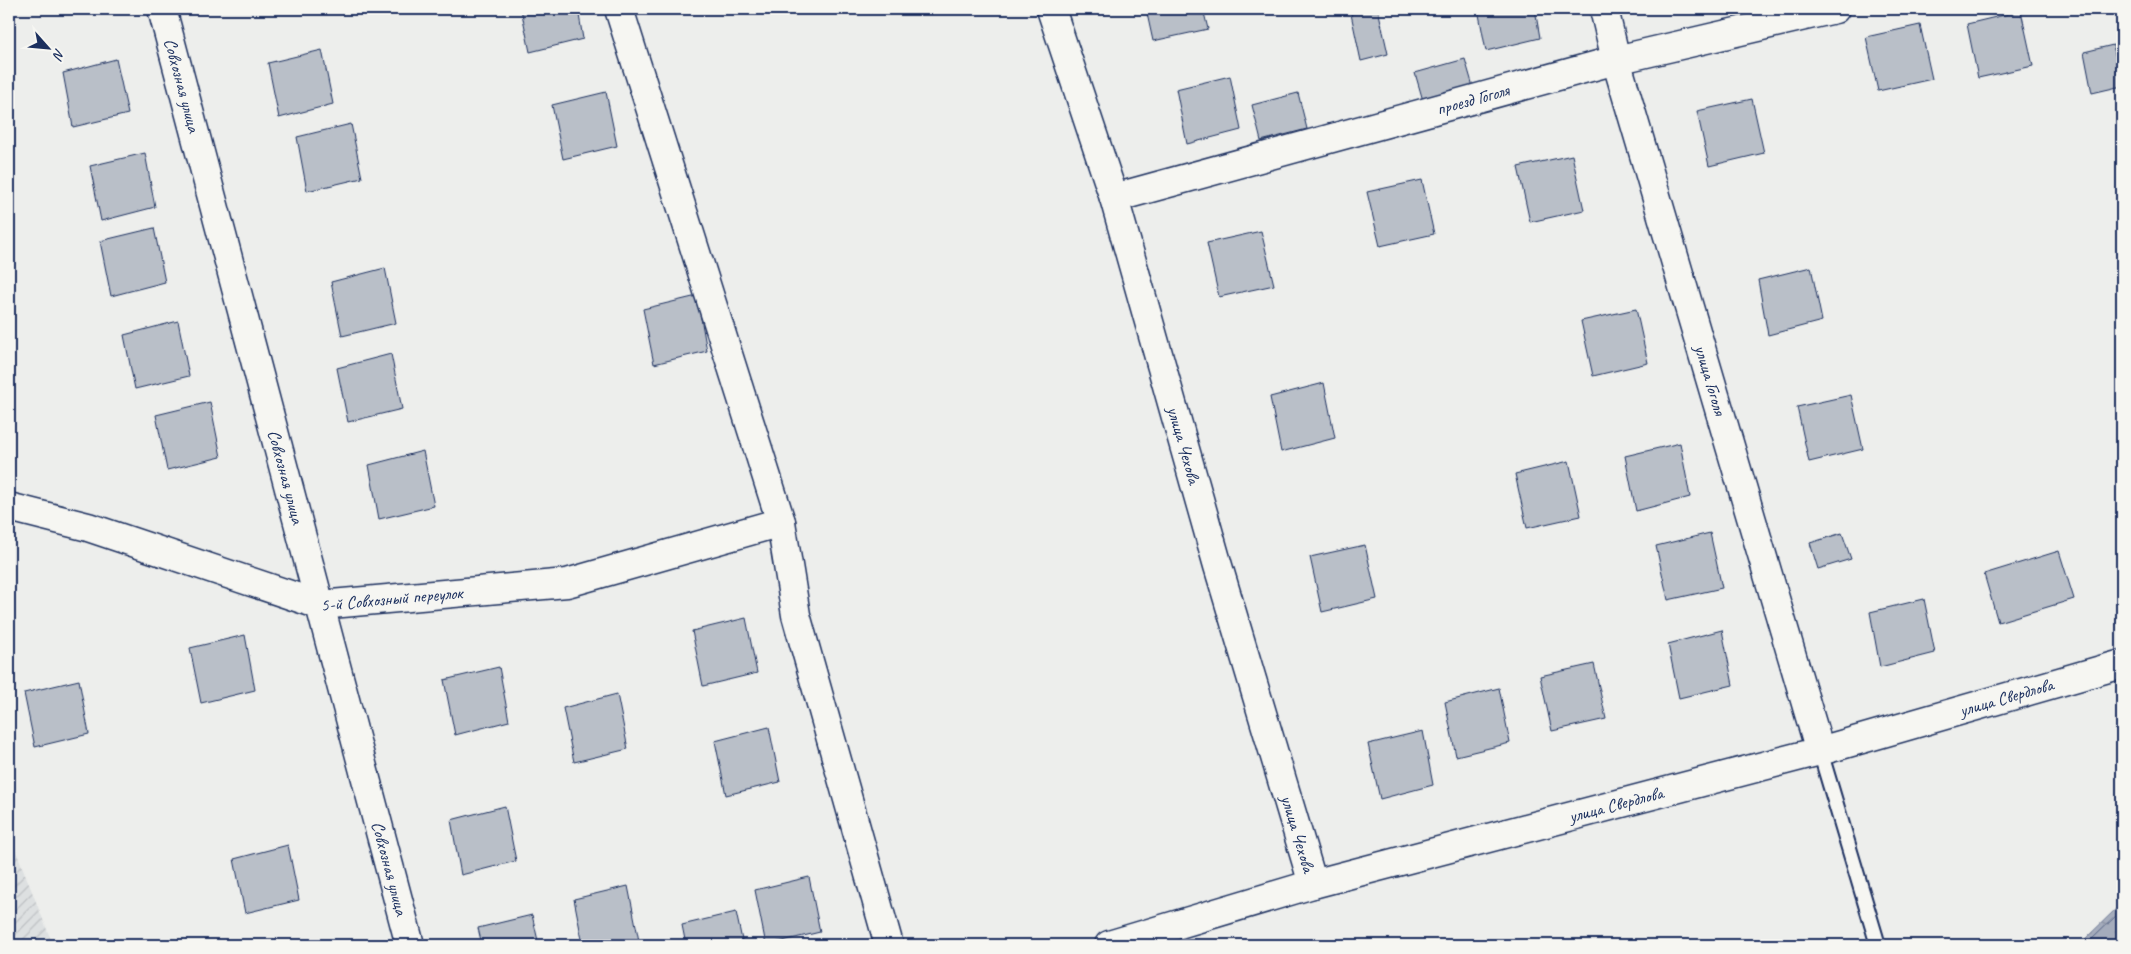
<svg xmlns="http://www.w3.org/2000/svg" width="2131" height="954" font-family="Caveat,sans-serif">
<defs>
<pattern id="industrial-furrows" width="10" height="10" patternUnits="userSpaceOnUse" patternTransform="scale(1.25)"><rect width="10" height="10" fill="#dde0e1"/><path d="M-1 1l2-2M0 10L10 0M9 11l2-2" fill="none" stroke="#bdc0c3"/></pattern>
<pattern id="water-ripples" width="26" height="14" patternUnits="userSpaceOnUse" patternTransform="scale(1.25)"><rect width="26" height="14" fill="#a5acbc"/><path d="M2 4q2-2 4 0t4 0M15 11q2-2 4 0t4 0" fill="none" stroke="#868c9c"/></pattern>
</defs>
<rect width="100%" height="100%" fill="#edeeec"/>
<filter id="ink" filterUnits="userSpaceOnUse"><feTurbulence type="fractalNoise" baseFrequency=".02" numOctaves="2"/><feDisplacementMap in="SourceGraphic" scale="10" xChannelSelector="R" yChannelSelector="G"/><feConvolveMatrix kernelMatrix="1 2 1 2 8 2 1 2 1" color-interpolation-filters="sRGB"/></filter>
<g filter="url(#ink)">
<!-- industrial -->
<polygon fill="url(#industrial-furrows)" points="9,833 53,945 9,945"/>
<!-- water -->
<polygon fill="url(#water-ripples)" stroke="#6e7a96" points="2122,903 2122,945 2079,945"/>
<g fill="none" stroke-linecap="round" stroke-linejoin="round">
<!-- shore -->
<polyline stroke="#526184" stroke-width="1" points="2086,945 2122,910"/>
</g>
<!-- building -->
<g fill="#b9bfc8" stroke="#1b2f5e">
<polygon points="521,9 578,9 583,39 530,52"/>
<polygon points="1146,9 1203,9 1208,29 1153,41"/>
<polygon points="1373,9 1378,9 1388,54 1361,61 1351,14"/>
<polygon points="1478,9 1535,9 1540,38 1486,51"/>
<polygon points="2021,11 2033,66 1978,78 1967,24"/>
<polygon points="1920,25 1932,79 1878,91 1866,37"/>
<polygon points="2113,45 2122,86 2092,93 2084,52"/>
<polygon points="322,50 333,104 279,118 268,63"/>
<polygon points="116,59 128,114 73,127 63,73"/>
<polygon points="1465,59 1474,90 1424,104 1415,73"/>
<polygon points="1230,76 1241,130 1187,144 1176,89"/>
<polygon points="606,92 617,146 563,159 552,105"/>
<polygon points="1298,93 1307,129 1261,141 1252,105"/>
<polygon points="1752,99 1764,153 1709,166 1697,111"/>
<polygon points="351,124 362,178 307,191 297,137"/>
<polygon points="145,153 155,207 101,221 90,166"/>
<polygon points="1572,155 1584,210 1530,222 1518,167"/>
<polygon points="1422,180 1434,234 1380,246 1367,192"/>
<polygon points="154,228 165,282 111,296 100,241"/>
<polygon points="1261,231 1274,285 1219,297 1207,243"/>
<polygon points="1811,267 1822,321 1768,335 1758,280"/>
<polygon points="385,268 396,323 342,336 331,282"/>
<polygon points="697,296 707,351 654,364 643,309"/>
<polygon points="1636,309 1648,363 1593,376 1581,321"/>
<polygon points="178,321 189,376 135,389 124,335"/>
<polygon points="391,354 402,409 348,422 337,368"/>
<polygon points="1324,383 1335,438 1281,452 1270,397"/>
<polygon points="1851,395 1863,449 1809,462 1797,407"/>
<polygon points="210,402 221,457 167,470 156,415"/>
<polygon points="1680,443 1690,497 1636,511 1625,456"/>
<polygon points="423,451 434,506 379,519 369,465"/>
<polygon points="1569,461 1581,516 1527,528 1515,474"/>
<polygon points="1710,533 1722,588 1668,600 1656,546"/>
<polygon points="1842,533 1851,559 1818,569 1810,543"/>
<polygon points="1365,545 1377,599 1322,612 1310,557"/>
<polygon points="2059,551 2074,599 1998,622 1984,574"/>
<polygon points="1924,599 1935,653 1880,667 1870,612"/>
<polygon points="746,618 757,673 703,686 692,631"/>
<polygon points="1722,630 1733,685 1679,698 1668,644"/>
<polygon points="245,635 255,690 201,703 190,648"/>
<polygon points="1594,664 1606,719 1552,731 1540,676"/>
<polygon points="499,667 509,721 455,735 444,680"/>
<polygon points="79,680 89,734 35,747 24,693"/>
<polygon points="1499,688 1510,743 1456,756 1445,702"/>
<polygon points="617,694 628,749 574,762 563,708"/>
<polygon points="769,727 780,782 726,795 715,741"/>
<polygon points="1423,731 1433,785 1380,799 1368,744"/>
<polygon points="505,806 516,861 461,875 451,820"/>
<polygon points="288,845 299,900 245,913 234,859"/>
<polygon points="809,877 820,932 766,945 755,890"/>
<polygon points="628,886 639,941 620,945 583,945 574,899"/>
<polygon points="736,912 743,945 686,945 682,925"/>
<polygon points="532,915 539,945 482,945 478,928"/>
</g>
<g fill="none" stroke-linecap="round" stroke-linejoin="round">
<!-- lane casing -->
<g stroke="#1b2f5e" stroke-width="18">
<polyline id="lane" points="1820,751 1878,945"/>
</g>
<!-- street casing -->
<g stroke="#1b2f5e" stroke-width="31">
<g id="street">
<polyline points="619,9 781,522 796,615 889,945"/>
<path id="s1" d="M1051,9L1114,198L1218,566L1313,884"/>
<path id="s2" d="M1604,9L1616,60L1820,751"/>
<path id="s3" d="M1114,198L1616,60L1835,9"/>
<path id="s4" d="M9,507L88,527L320,605L567,583L781,522"/>
<path id="s5" d="M1109,945L1313,884L1820,751L2122,664"/>
</g>
</g>
<!-- secondary casing -->
<g stroke="#1b2f5e" stroke-width="31">
<g id="secondary">
<path id="s6" d="M162,9L410,945"/>
</g>
</g>
<!-- lane -->
<use href="#lane" stroke="#f6f6f2" stroke-width="14"/>
<!-- street -->
<use href="#street" stroke="#f6f6f2" stroke-width="28"/>
<!-- secondary -->
<use href="#secondary" stroke="#f6f6f2" stroke-width="28"/>
</g>
</g>
<g text-anchor="middle" stroke-width="4" stroke-linejoin="round" paint-order="stroke">
<!-- street labels -->
<g font-size="18" fill="#1b2f5e" stroke="#f6f6f2">
<text dy="6" stroke="none"><textPath href="#s6" startOffset="79">Совхозная улица</textPath></text>
<text dy="6" stroke="none"><textPath href="#s3" startOffset="372">проезд Гоголя</textPath></text>
<text dy="6" stroke="none"><textPath href="#s2" startOffset="386">улица Гоголя</textPath></text>
<text dy="6" stroke="none"><textPath href="#s1" startOffset="456">улица Чехова</textPath></text>
<text dy="6" stroke="none"><textPath href="#s6" startOffset="484">Совхозная улица</textPath></text>
<text dy="6" stroke="none"><textPath href="#s4" startOffset="398">5-й Совхозный переулок</textPath></text>
<text dy="6" stroke="none"><textPath href="#s5" startOffset="931">улица Свердлова</textPath></text>
<text dy="6" stroke="none"><textPath href="#s5" startOffset="526">улица Свердлова</textPath></text>
<text dy="6" stroke="none"><textPath href="#s1" startOffset="861">улица Чехова</textPath></text>
<text dy="6" stroke="none"><textPath href="#s6" startOffset="889">Совхозная улица</textPath></text>
</g>
</g>
<!-- margin -->
<rect width="2131" height="954" fill="none" stroke="#f6f6f2" stroke-width="30"/>
<rect x="15" y="15" width="2101" height="924" fill="none" stroke="#1b2f5e" stroke-width="2" filter="url(#ink)"/>
<!-- north arrow -->
<g transform="translate(48 48) rotate(117)" stroke="#f6f6f2" stroke-width="4" paint-order="stroke">
<path d="M0-4L9 19L0 12L-9 19Z" fill="#1b2f5e"/>
<text y="-8" font-size="14" font-weight="bold" text-anchor="middle" fill="#1b2f5e">N</text>
</g>
</svg>
